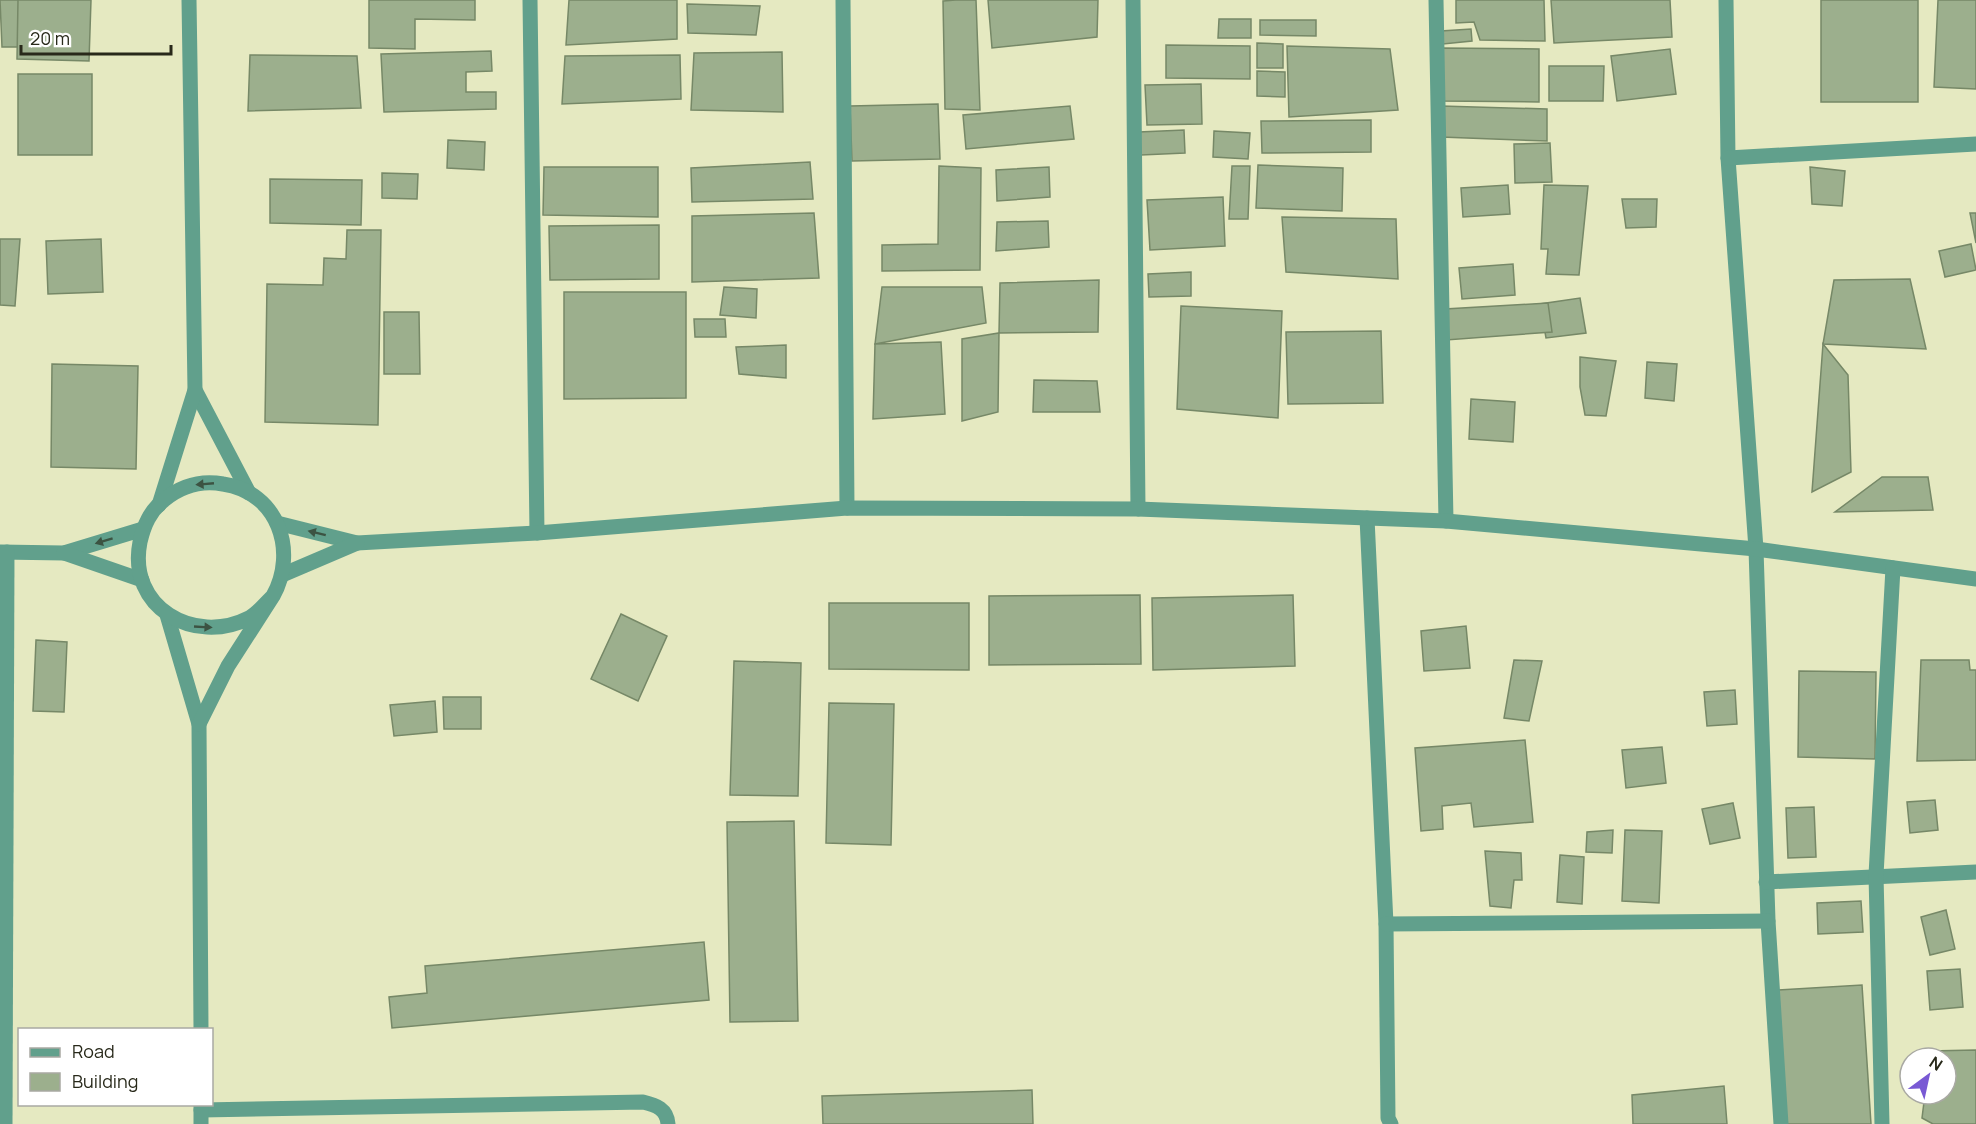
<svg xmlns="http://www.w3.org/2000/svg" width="1976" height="1124" font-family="Manrope,sans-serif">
<rect width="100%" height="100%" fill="#e5e9c1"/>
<!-- building -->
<g fill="#9caf8d" stroke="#768867" stroke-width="1.5">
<polygon points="0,0 25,0 25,47 2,47"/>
<polygon points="18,0 91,0 89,61 17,59"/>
<polygon points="369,0 475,0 475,20 415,19 415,49 369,48"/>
<polygon points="569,0 677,0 677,39 566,45"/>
<polygon points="956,0 976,0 980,110 945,109 943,1"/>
<polygon points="988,0 1098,0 1097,37 992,48"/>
<polygon points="1456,0 1544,0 1545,41 1480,40 1474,22 1456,23"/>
<polygon points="1551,0 1670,0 1672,37 1554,43"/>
<rect x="1821" y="0" width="97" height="102"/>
<polygon points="1938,0 1976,0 1976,89 1934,87"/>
<polygon points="687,4 760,6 756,35 688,33"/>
<polygon points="1219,19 1251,19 1251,38 1218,38"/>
<polygon points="1260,20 1316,20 1316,36 1260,35"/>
<polygon points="1471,29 1472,41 1443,44 1441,31"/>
<polygon points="1257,43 1283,44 1283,68 1257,68"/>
<polygon points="1166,45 1250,46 1250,79 1166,78"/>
<polygon points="1287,46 1390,49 1398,110 1289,117"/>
<polygon points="1441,48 1539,49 1539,102 1440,101"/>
<polygon points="1670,49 1676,94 1617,101 1611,56"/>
<polygon points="491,51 492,71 466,72 466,92 496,92 496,109 384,112 381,54"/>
<polygon points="782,52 783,112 691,110 694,53"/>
<polygon points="250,55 357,56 361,108 248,111"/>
<polygon points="680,55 681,99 562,104 565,56"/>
<polygon points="1549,66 1604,66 1603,101 1549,101"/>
<polygon points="1257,71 1285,72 1285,97 1257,96"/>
<rect x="18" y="74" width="74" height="81"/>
<polygon points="1201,84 1202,124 1147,125 1145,85"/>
<polygon points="938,104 940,159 852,161 850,106"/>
<polygon points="1070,106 1074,139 966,149 963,115"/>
<polygon points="1441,106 1547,109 1547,141 1441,137"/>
<polygon points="1371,120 1371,152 1262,153 1261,121"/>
<polygon points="1184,130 1185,153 1141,155 1139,132"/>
<polygon points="1214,131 1250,133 1248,159 1213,157"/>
<polygon points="448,140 485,142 484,170 447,168"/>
<polygon points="1550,143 1552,182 1515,183 1514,144"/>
<polygon points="810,162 813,199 692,202 691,168"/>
<polygon points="1258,165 1343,168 1342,211 1256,208"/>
<polygon points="939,166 981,168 980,270 882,271 882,245 938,244"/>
<polygon points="1232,166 1250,166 1248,219 1229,219"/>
<polygon points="544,167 658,167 658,217 543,215"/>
<polygon points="1049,167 1050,197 997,201 996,170"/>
<polygon points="1810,167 1845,171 1842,206 1812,204"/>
<polygon points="382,173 418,174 417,199 382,198"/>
<polygon points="270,179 362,180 361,225 270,223"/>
<polygon points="1508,185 1510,214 1463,217 1461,188"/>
<polygon points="1544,185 1588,186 1579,275 1546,274 1548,249 1541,249"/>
<polygon points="1223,197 1225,246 1150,250 1147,200"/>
<polygon points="1622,199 1657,199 1656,227 1626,228"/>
<polygon points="814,213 819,278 692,282 692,216"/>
<polygon points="1970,213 1976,213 1976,243"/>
<polygon points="1282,217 1396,219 1398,279 1286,272"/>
<polygon points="1048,221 1049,247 996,251 997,222"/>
<polygon points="659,225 659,279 550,280 549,226"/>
<polygon points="347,230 381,230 378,425 265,422 267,284 323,285 324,258 346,259"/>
<polygon points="0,239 20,239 15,306 0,305"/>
<polygon points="101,239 103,292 48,294 46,241"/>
<polygon points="1971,244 1976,270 1945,277 1939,251"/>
<polygon points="1513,264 1515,295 1462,299 1459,268"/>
<polygon points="1191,272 1191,296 1149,297 1148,274"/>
<polygon points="1910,279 1926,349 1823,344 1834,280"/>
<polygon points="1099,280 1098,332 999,333 1000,283"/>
<polygon points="724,287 757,289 756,318 720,315"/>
<polygon points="882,287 982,287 986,323 875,344"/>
<polygon points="564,292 686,292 686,398 564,399"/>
<polygon points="1580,298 1586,333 1546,338 1540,304"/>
<polygon points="1548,303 1552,332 1446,340 1445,309"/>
<polygon points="1181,306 1282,311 1278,418 1177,409"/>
<polygon points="384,312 419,312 420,374 384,374"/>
<polygon points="694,319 725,319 726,337 695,337"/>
<polygon points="1381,331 1383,403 1288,404 1286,332"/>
<polygon points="999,333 998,412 962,421 962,339"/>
<polygon points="941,342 945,414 873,419 875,344"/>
<polygon points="1823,344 1848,375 1851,472 1812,492"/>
<polygon points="786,345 786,378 739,374 736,347"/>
<polygon points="1580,357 1616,361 1606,416 1585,415 1580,387"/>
<polygon points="1647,362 1677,364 1674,401 1645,398"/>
<polygon points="52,364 138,366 136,469 51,467"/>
<polygon points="1034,380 1097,381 1100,412 1033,412"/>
<polygon points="1471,399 1515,402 1513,442 1469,439"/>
<polygon points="1882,477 1928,477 1933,510 1835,512"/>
<polygon points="1140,595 1141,664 989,665 989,596"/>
<polygon points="1293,595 1295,666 1153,670 1152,598"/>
<polygon points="829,603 969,603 969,670 829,669"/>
<polygon points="621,614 667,636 638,701 591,679"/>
<polygon points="1466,626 1470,668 1424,671 1421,631"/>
<polygon points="36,640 67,642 64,712 33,711"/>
<polygon points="1514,660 1542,661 1529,721 1504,718"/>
<polygon points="1921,660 1969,660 1970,670 1976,670 1976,760 1917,761"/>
<polygon points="734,661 801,663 798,796 730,795"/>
<polygon points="1799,671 1876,672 1875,759 1798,757"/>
<polygon points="1735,690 1737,724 1707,726 1704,692"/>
<polygon points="443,697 481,697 481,729 444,729"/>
<polygon points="435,701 437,732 394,736 390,705"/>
<polygon points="829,703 894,704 891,845 826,843"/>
<polygon points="1525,740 1533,822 1474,827 1471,803 1442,806 1443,829 1421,831 1415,748"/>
<polygon points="1662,747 1666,783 1626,788 1622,750"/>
<polygon points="1935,800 1938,830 1910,833 1907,802"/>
<polygon points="1733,803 1740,838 1710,844 1702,809"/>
<polygon points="1814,807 1816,857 1788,858 1786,808"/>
<polygon points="794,821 798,1021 730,1022 727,822"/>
<polygon points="1613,830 1612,853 1586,852 1587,832"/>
<polygon points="1625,830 1662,831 1659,903 1622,901"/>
<polygon points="1485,851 1521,853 1522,880 1514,880 1511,908 1490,906"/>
<polygon points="1560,855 1584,857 1582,904 1557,902"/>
<polygon points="1861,901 1863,932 1818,934 1817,903"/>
<polygon points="1946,910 1955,949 1930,955 1921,917"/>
<polygon points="704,942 709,1000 392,1028 389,997 427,993 425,966"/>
<polygon points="1960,969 1963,1007 1930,1010 1927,971"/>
<polygon points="1862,985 1871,1124 1786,1124 1778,990"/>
<polygon points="1976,1050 1976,1124 1933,1124 1922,1118 1925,1094 1946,1094 1946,1058 1928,1058 1929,1051"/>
<polygon points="1724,1086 1727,1124 1633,1124 1632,1095"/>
<polygon points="1032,1090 1033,1124 823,1124 822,1096"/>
</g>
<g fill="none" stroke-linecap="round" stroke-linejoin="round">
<!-- minor -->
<g stroke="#61a08c" stroke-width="15">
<polyline points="530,0 537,533"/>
<polyline points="843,0 847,508"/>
<polyline points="1133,0 1138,509"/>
<polyline points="1436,0 1446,521"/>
<polyline points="1726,0 1728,158 1756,549 1768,921 1781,1124"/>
<polyline points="1728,158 1976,144"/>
<polyline points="1367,518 1386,924 1388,1118 1391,1124"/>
<polyline points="277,523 357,543 537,533 847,508 1138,509 1446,521 1756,549 1976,579"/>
<polyline points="0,552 64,553 143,529"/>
<polyline points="64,553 142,580"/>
<polyline points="282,575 357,543"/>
<polyline points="1766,882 1976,872"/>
<polyline points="1386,924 1768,921"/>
<path d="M201,1110L643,1102C656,1105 667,1109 668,1124"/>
<polyline points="5,1124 7,552"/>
<polyline points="1882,1124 1876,875 1893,568"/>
</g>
<!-- tertiary -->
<g stroke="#61a08c" stroke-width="15">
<polyline points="195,390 249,493"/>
<polyline points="159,505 195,390 189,0"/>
<polyline points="167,615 199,724 201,1030"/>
<path d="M199,724L228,666L273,596C298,551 278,492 223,484C201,480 181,486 164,500C150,511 144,525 140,542C127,607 194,646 249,618C258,613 266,603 273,596"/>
<polyline points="201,1104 201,1124"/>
</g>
</g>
<!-- one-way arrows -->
<defs><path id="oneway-solid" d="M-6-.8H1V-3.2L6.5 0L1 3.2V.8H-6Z" transform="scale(1.5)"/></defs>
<g fill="#3c5342">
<use href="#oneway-solid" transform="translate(205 484) rotate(175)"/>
<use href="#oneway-solid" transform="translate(317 533) rotate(-166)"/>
<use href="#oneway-solid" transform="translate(104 541) rotate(163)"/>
<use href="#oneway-solid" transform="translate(203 627) rotate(3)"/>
</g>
<!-- legend -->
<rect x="18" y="1028" width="195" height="78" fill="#ffffff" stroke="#a9a9a3" stroke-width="1.5"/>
<rect x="30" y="1048" width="30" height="9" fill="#61a08c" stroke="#a9a9a3" stroke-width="1.5"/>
<text x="72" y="1058" font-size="18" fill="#28291a">Road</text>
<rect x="30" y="1073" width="30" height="18" fill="#9caf8d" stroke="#a9a9a3" stroke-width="1.5"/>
<text x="72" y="1088" font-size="18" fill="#28291a">Building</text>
<!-- north arrow -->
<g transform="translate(1928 1076) rotate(33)"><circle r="28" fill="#ffffff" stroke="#a9a9a3" stroke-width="1.5"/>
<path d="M0-4.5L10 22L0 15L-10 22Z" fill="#7959d4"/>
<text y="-9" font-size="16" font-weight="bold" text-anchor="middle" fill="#28291a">N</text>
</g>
<!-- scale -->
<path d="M21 45v9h150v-9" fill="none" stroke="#28291a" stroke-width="3"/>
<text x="30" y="45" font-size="18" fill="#28291a" stroke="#ffffff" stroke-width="4.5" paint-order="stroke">20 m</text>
</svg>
